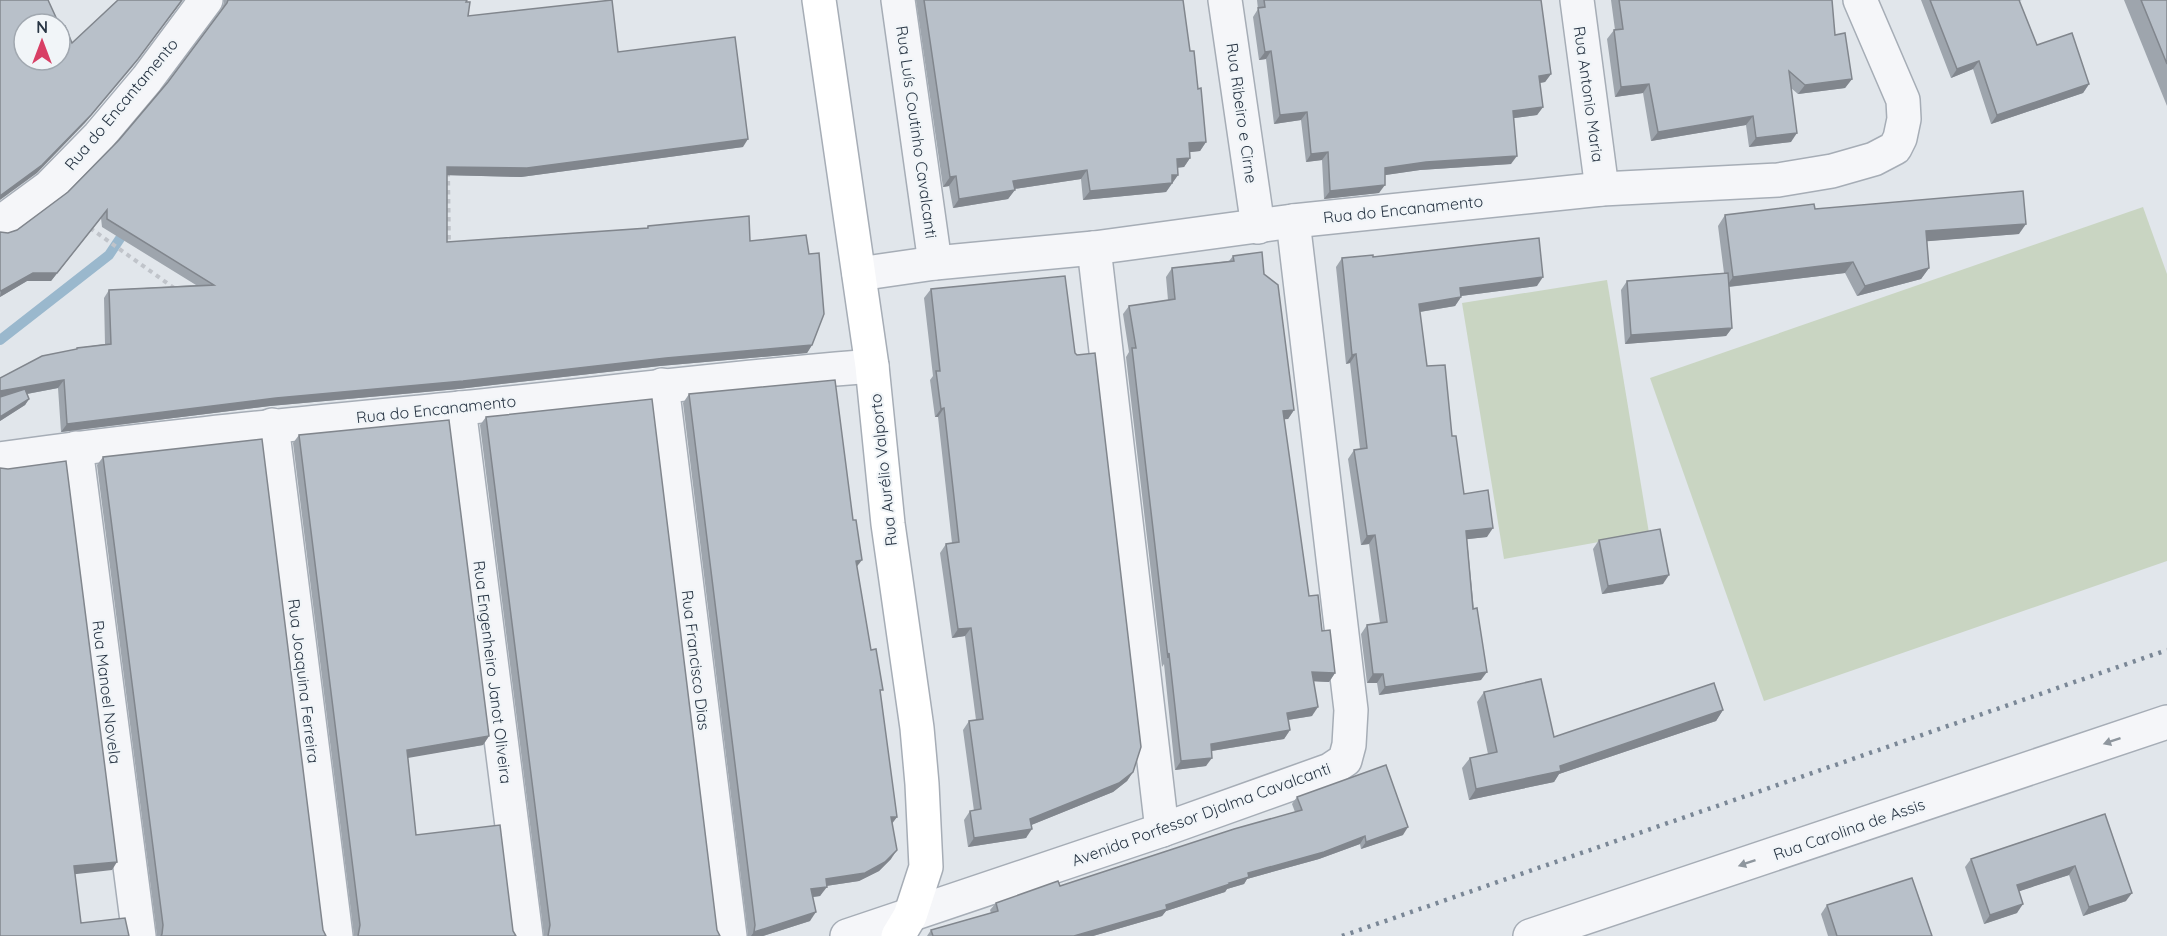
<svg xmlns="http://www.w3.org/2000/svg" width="2167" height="936" font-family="Quicksand,sans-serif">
<rect width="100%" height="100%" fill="#e1e6eb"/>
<!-- pitch -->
<g fill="#c9d5c2">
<polygon points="2143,207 2167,274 2167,561 1764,701 1650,378"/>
<polygon points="1607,280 1649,533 1504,559 1462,303"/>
</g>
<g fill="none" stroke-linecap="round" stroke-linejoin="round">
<!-- stream -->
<polyline stroke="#9ab8cd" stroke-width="10" points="0,340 109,255 127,228"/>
<!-- street casing -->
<g stroke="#a6adb6" stroke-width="36">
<g id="street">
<polyline points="898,0 935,263"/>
<polyline points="1225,0 1258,227"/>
<polyline points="1577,0 1602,189"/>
<polyline points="0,223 49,187 99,136 147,79 206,0"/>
<polyline points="1094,248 1162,830"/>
<polyline points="859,274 935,263 1094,248 1293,221 1602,189 1778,180 1832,171 1874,159 1895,148 1900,138 1904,119 1903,100 1860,0"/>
<polyline points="662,385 730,936"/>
<polyline points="459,408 526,936"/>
<polyline points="272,425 336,936"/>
<polyline points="76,448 139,936"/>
<path d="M0,459C153,437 307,423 461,408C598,394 735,377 872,366"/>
<polyline points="847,936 1162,830 1330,770 1345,760 1349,745 1351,710 1293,221"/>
<polyline points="1530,936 2167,722"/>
</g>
</g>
<!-- secondary casing -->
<g stroke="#a6adb6" stroke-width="36">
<polyline id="secondary" points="819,0 872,366 888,524 917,728 922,784 926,867 910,916 898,936"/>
</g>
<!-- path -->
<g stroke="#c0c4ca" stroke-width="4" stroke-dasharray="4.5 4.5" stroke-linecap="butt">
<polyline points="448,172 449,246"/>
<polyline points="90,228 174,288"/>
</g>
<!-- street -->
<use href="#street" stroke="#f5f6f9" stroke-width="33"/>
<!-- secondary -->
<use href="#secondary" stroke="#fff" stroke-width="33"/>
<!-- rail -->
<polyline stroke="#7a8796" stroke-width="4.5" stroke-dasharray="3 6" stroke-linecap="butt" points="1342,936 2167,650"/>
</g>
<!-- wall -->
<g fill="#9ea5ad">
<polygon points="224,0 467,0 468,16 618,52 743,147 521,177 447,175 447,242 647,228 648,226 750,241 812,345 807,353 660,366 458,389 270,406 61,432 58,388 27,394 29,399 25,405 0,421 0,378 76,350 77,348 105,344 104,298 109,290 196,285 102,227 101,218 51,281 27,281 0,297 0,232 8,233 17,230 68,192 119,140 168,82 221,10 224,3"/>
<polygon points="916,0 1183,0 1190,51 1198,89 1206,142 1200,151 1190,152 1190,158 1184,167 1177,168 1178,175 1166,192 1083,200 1081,179 1015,189 1008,199 953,208 949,186 943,187"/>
<polygon points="1257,0 1541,0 1551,74 1545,82 1540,83 1543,107 1537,115 1514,118 1511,164 1420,170 1385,175 1379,193 1324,199 1322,160 1306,162 1301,120 1274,124 1266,59 1259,60 1253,17 1258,9"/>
<polygon points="1611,0 1832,0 1835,35 1852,79 1845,88 1798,94 1791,88 1791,142 1749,147 1746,125 1651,141 1643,93 1615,97 1607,39 1614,30 1615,30"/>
<polygon points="1921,0 2022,0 2019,1 2037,45 2089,84 2083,93 1991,124 1973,69 1951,78"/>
<polygon points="2124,0 2167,0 2167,106"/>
<polygon points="1815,209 2019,234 1927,241 1929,268 1921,279 1857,296 1845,273 1729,287 1732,328 1726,336 1625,344 1621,290 1627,281 1724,273 1718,226 1725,215"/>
<polygon points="1233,256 1264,274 1294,410 1288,419 1284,419 1309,596 1322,631 1335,673 1329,682 1314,681 1312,716 1288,720 1290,730 1284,739 1212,751 1206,766 1175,770 1164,664 1162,667 1126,357 1129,352 1123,314 1129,306 1168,300 1166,277 1172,268 1229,261"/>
<polygon points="1373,257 1537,286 1461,296 1461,297 1455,306 1420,312 1427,366 1452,436 1464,494 1487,537 1467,539 1481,680 1379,695 1377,683 1367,683 1361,634 1367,625 1380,623 1369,544 1361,545 1348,459 1354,450 1360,449 1350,363 1346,364 1336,267 1342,258"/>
<polygon points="931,289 1075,353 1133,772 1127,781 1113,792 1031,825 1026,838 968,847 964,820 970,811 974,811 963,730 969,721 976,720 965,636 952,638 940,553 946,544 952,543 938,417 935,417 930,380 933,376 924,298"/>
<polygon points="689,394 857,567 871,650 880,693 897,817 892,823 891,859 879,871 859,881 826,886 820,896 813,897 810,921 763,936 748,936 683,403"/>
<polygon points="486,417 717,930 720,936 544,936 480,425"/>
<polygon points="299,435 489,736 483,745 408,757 416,835 513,931 516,936 354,936 293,443"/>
<polygon points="103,457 323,930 326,936 157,936 97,465"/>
<polygon points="1599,540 1663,584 1602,594 1593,549"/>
<polygon points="1484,692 1554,737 1723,710 1716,721 1559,774 1554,782 1469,800 1462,768 1470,758 1488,754 1477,702"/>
<polygon points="1297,797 1403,835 1361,849 1360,844 1319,859 1247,879 1244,884 1227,889 1225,892 1166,911 1162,916 1093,936 927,936 931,930 991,913 990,910 996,903 1060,886 1295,812 1292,804"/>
<polygon points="2105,814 2126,901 2083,916 2069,875 2019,891 2017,913 1984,924 1965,867 1971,859"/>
<polygon points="1827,905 1932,936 1828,936 1821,914"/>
</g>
<!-- shaded-wall -->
<g fill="#81868d">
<polygon points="183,0 132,67 85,123 37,173 0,200 0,196"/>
<polygon points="1271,51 1266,59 1259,60 1265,52"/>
<polygon points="1979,61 1973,69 1951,78 1957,69"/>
<polygon points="1551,74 1545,82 1533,84 1539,76"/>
<polygon points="1852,79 1845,88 1798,94 1805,85"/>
<polygon points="1649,84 1643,93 1615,97 1621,87"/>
<polygon points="2089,84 2083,93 1991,124 1997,115"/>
<polygon points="1543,107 1537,115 1507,119 1513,111"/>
<polygon points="1307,112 1301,120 1274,124 1280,115"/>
<polygon points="1753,116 1746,125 1651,141 1658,132"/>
<polygon points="1797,133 1791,142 1749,147 1756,138"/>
<polygon points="748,139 743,147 521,177 441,175 447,167"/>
<polygon points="1206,142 1200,151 1182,153 1189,143"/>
<polygon points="1328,152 1322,160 1306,162 1311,154"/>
<polygon points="1517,156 1511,164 1420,170 1379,176 1385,168 1426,162"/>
<polygon points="1190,158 1184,167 1170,168 1177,159"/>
<polygon points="1087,170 1081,179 1007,190 1013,181"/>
<polygon points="1172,175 1178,175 1166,192 1083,200 1090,191"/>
<polygon points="956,176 949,186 943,187 950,177"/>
<polygon points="1385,185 1379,193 1324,199 1330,191"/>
<polygon points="1015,190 1008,199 953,208 959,199"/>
<polygon points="107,210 51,281 27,281 0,297 1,291"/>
<polygon points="2026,224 2019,234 1918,242 1926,231"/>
<polygon points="1853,262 1845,273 1726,287 1733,277"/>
<polygon points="1929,268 1921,279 1857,296 1865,286"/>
<polygon points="1543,277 1537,286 1453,297 1460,288"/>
<polygon points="1461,297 1455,306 1413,313 1419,304"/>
<polygon points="1732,328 1726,336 1625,344 1631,335"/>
<polygon points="812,345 807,353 660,366 458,389 270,406 61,432 67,424 276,398 666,358"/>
<polygon points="1356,354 1350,363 1346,364 1352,355"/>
<polygon points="64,380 58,388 0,399 0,391"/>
<polygon points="29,399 25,405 0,421 0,417"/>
<polygon points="944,408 938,417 935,417 941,409"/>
<polygon points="1294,410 1288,419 1277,420 1283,411"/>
<polygon points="1493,528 1487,537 1460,540 1466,531"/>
<polygon points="1375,535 1369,544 1361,545 1367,536"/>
<polygon points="862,560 855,569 856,561"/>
<polygon points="1669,575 1663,584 1602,594 1608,586"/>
<polygon points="971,628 965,636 952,638 958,629"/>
<polygon points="1312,672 1335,673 1329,682 1306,681"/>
<polygon points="1487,672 1481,680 1379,695 1385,687"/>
<polygon points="1373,674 1383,674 1377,683 1367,683"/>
<polygon points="1318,707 1312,716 1281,721 1287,713"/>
<polygon points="1723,710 1716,721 1559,774 1554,782 1469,800 1476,789 1560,766"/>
<polygon points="1290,730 1284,739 1205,752 1211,744"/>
<polygon points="489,736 483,745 402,759 407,750"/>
<polygon points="1212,758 1206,766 1175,770 1181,761"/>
<polygon points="1133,772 1127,781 1113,792 1024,828 1030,819"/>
<polygon points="891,817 897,817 891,825"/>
<polygon points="1408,827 1403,835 1361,849 1366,842"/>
<polygon points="1032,829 1026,838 968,847 974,838"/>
<polygon points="1365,836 1360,844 1319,859 1247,879 1244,884 1227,889 1225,892 1166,911 1162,916 1093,936 1074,936 1166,905 1229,883 1248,873"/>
<polygon points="897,850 891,859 879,871 859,881 819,887 826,879"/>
<polygon points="117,862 112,870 68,875 74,866"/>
<polygon points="2075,866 2069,875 2011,894 2017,885"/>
<polygon points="827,887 820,896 805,898 811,889"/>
<polygon points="2132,893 2126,901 2083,916 2089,907"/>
<polygon points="2023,904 2017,913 1984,924 1990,915"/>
<polygon points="816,912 810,921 763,936 751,936 754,932"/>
</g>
<!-- building -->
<g fill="#b8c0c9" stroke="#81868d" stroke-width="1.5">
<polygon points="0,0 48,0 59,24 24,24 24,60 60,60 60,27 61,28 65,26 72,43 118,0 182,0 138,59 91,115 42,165 0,196"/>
<polygon points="228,0 467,0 466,2 470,2 468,16 612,0 618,52 735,37 748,139 527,168 447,167 447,242 648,228 648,226 749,216 750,241 806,235 809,254 819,253 824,314 812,345 666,358 463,381 276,398 67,424 64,380 0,391 0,378 42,356 77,349 77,348 111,344 109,290 214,285 107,219 107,210 57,273 33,273 1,291 0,290 0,232 8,233 17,230 68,192 119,140 168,82 227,3"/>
<polygon points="924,0 1183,0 1190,51 1194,51 1198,89 1201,88 1206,142 1189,143 1190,158 1177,159 1178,175 1172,175 1172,183 1090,191 1087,170 1013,181 1015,190 959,199 956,176 950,177"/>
<polygon points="1264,0 1541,0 1551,74 1539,76 1543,107 1513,111 1517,156 1426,162 1385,168 1385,185 1330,191 1328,152 1311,154 1307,112 1280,115 1271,51 1265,52 1258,8 1265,7"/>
<polygon points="1619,0 1832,0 1835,35 1845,33 1852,79 1805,85 1789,71 1797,133 1756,138 1753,116 1658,132 1649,84 1621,87 1614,30 1623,29"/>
<polygon points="1930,0 2019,0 2037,45 2072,33 2089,84 1997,115 1979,61 1957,69"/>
<polygon points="2141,0 2167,0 2167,64"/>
<polygon points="2023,191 2026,224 1926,231 1929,268 1865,286 1853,262 1733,277 1725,215 1814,204 1815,209"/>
<polygon points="1539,238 1543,277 1460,288 1461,297 1419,304 1427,366 1445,365 1452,436 1456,436 1464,494 1488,490 1493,528 1466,531 1473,609 1477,608 1487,672 1385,687 1383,674 1373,674 1367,625 1387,622 1375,535 1367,536 1354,450 1367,448 1356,354 1352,355 1342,258 1373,255 1373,257"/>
<polygon points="1262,252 1264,274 1278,285 1294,410 1283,411 1309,596 1318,595 1322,631 1330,630 1335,673 1312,672 1318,707 1287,713 1290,730 1211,744 1212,758 1181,761 1169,653 1168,658 1132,348 1136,348 1129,306 1175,299 1172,268 1234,261 1233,256"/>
<polygon points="1728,273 1732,328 1631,335 1627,281"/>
<polygon points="1065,276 1075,353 1077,355 1095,353 1141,747 1133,772 1119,783 1030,819 1032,829 974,838 970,811 981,809 969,721 983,719 971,628 958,629 946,544 959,542 944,408 941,409 936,371 940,371 931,289"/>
<polygon points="835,380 853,520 856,520 862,560 856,561 871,650 876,649 883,690 880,690 897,817 891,817 897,850 885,862 865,873 826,879 827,887 811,889 816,912 754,932 755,925 689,394"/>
<polygon points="25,389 29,399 0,417 0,397"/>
<polygon points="652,399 717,930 720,936 548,936 550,925 486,417"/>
<polygon points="449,420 489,736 407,750 416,835 500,825 513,931 516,936 358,936 360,925 299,435"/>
<polygon points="262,439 323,930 326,936 161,936 162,934 163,925 103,457"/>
<polygon points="66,461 117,862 74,866 81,923 125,918 129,936 0,936 0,468 8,469"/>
<polygon points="1660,529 1669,575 1608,586 1599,540"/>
<polygon points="1541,679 1554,737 1714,683 1723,710 1560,766 1561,771 1476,789 1470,758 1497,752 1484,692"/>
<polygon points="1386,765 1408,827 1366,842 1365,836 1324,852 1248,873 1249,877 1229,883 1230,884 1166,905 1167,909 1074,936 933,936 931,930 998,911 996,903 1058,881 1060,886 1234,829 1302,810 1297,797"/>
<polygon points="2105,814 2132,893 2089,907 2075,866 2017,885 2023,904 1990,915 1971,859"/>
<polygon points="1912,878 1932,936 1837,936 1827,905"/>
</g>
<!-- one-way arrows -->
<defs><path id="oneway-solid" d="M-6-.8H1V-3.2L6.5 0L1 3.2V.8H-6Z" transform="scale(1.5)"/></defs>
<g fill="#8e969e">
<use href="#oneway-solid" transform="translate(2112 741) rotate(161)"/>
<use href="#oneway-solid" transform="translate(1747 863) rotate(161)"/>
</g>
<g text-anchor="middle" stroke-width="4.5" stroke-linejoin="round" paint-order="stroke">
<!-- street labels -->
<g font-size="16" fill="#283544" stroke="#f1f5f8">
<text transform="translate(1589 94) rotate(82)" y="6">Rua Antonio Maria</text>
<text transform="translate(121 104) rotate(-50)" y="6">Rua do Encantamento</text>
<text transform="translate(1242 113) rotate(82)" y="6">Rua Ribeiro e Cirne</text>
<text transform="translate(917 132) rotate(82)" y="6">Rua Luís Coutinho Cavalcanti</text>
<text transform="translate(1403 209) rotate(-6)" y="6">Rua do Encanamento</text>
<text transform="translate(436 409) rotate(-6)" y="6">Rua do Encanamento</text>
<text transform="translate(883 470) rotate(-96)" y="6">Rua Aurélio Valporto</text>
<text transform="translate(696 660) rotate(83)" y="6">Rua Francisco Dias</text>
<text transform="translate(493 672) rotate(83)" y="6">Rua Engenheiro Janot Oliveira</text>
<text transform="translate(304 681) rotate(83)" y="6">Rua Joaquina Ferreira</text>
<text transform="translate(107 692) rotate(83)" y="6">Rua Manoel Novela</text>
<text transform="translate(1201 814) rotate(-20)" y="6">Avenida Porfessor Djalma Cavalcanti</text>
<text transform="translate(1849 829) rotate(-19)" y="6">Rua Carolina de Assis</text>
</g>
</g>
<!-- north arrow -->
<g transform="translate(42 42)"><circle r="28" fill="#f1f5f8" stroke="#a1a8b0" stroke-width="1.5"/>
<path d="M0-4.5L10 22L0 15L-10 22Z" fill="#d83f65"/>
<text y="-9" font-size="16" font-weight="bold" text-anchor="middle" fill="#283544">N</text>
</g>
</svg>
